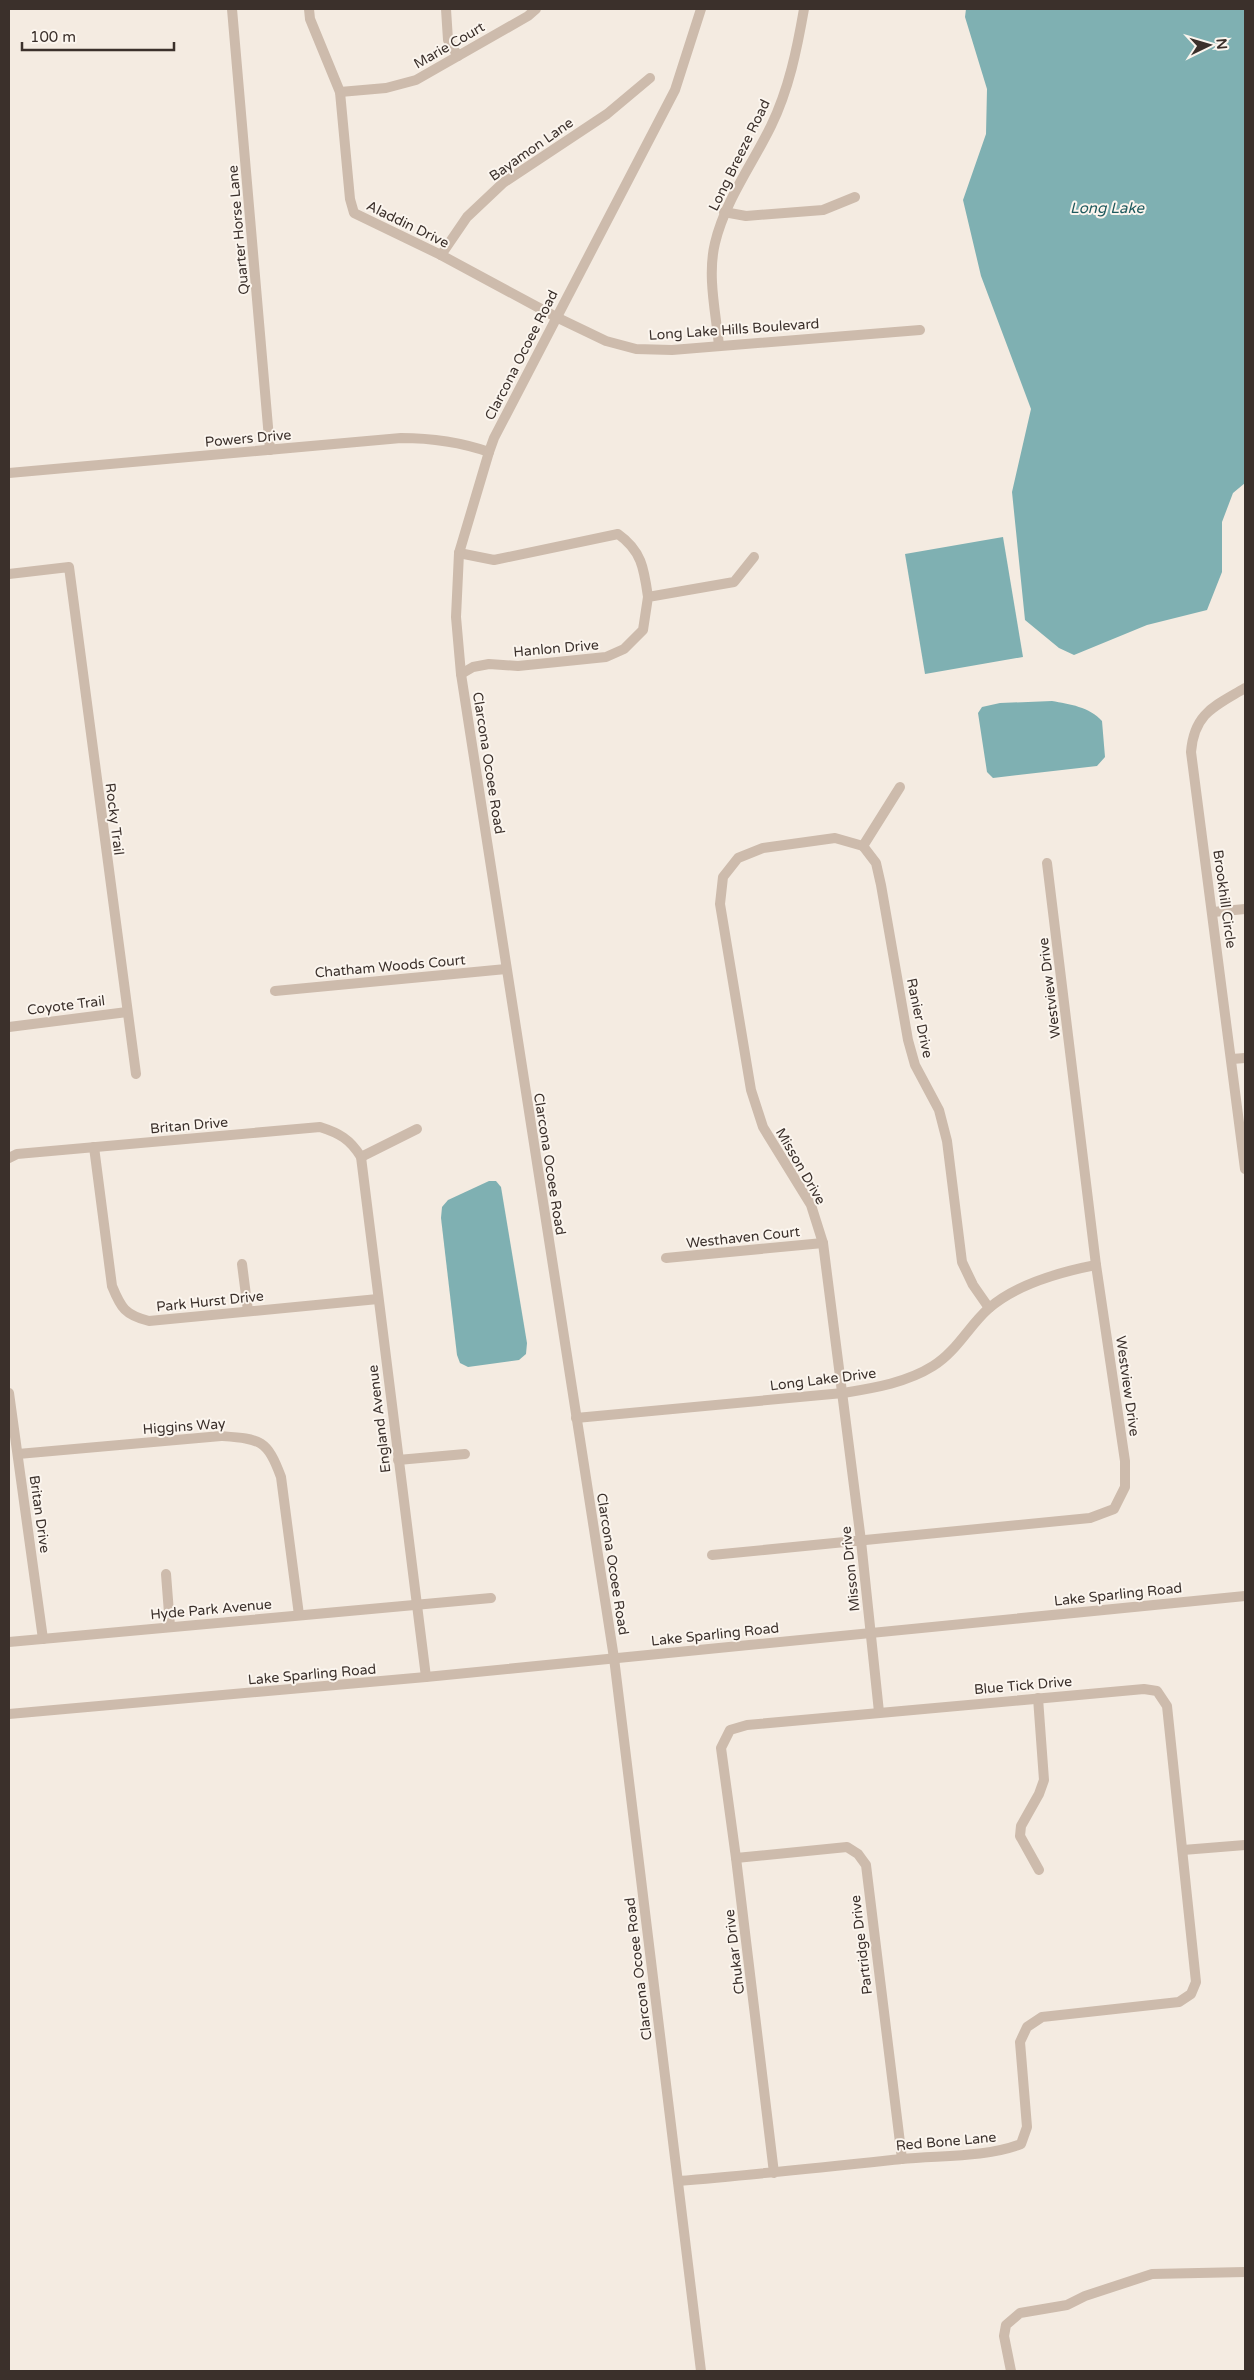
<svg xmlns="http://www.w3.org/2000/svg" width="1254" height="2380" font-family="'Varela Round',sans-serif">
<rect width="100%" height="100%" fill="#f4ebe1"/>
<!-- water -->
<g fill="#7fb0b2">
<polygon points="966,9 1245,9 1245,483 1233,493 1222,522 1222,572 1207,610 1147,625 1074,655 1059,648 1025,620 1012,492 1031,409 981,276 963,200 986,134 987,89 965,17"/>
<polygon points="1003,537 1023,657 925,674 905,554"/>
<path d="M1052,701C1069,704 1090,707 1102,721L1105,757L1097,766L993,778L987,772L978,713L982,707L1000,703Z"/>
<polygon points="489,1181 496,1181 501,1187 527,1343 526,1354 519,1360 468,1367 460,1363 457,1355 441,1218 442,1207 448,1200"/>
</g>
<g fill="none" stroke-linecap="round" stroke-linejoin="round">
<!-- minor -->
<g stroke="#cdbbac" stroke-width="10">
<polyline points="232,9 270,450"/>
<polyline points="309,9 310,19 340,92 350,199 354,213 441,255 556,317 606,341 636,349 672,350 920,330"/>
<polyline points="446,9 448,40 458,56"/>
<polyline points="340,92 386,88 416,80 528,16 536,9"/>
<polyline points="724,212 746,216 823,210 855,197"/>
<polyline points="441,255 467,217 503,183 607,114 650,78"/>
<path d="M719,346C716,313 707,276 715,243C725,201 752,165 771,126C789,89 797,49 804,9"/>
<path d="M9,473L401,438C431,438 460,442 489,452"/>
<path d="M459,553L494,560L618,534C642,551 644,569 648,597"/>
<polyline points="9,574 69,567 136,1074"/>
<polyline points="461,674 473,667 489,664 518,666 606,657 624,649 643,630 648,597 734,582 754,557"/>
<path d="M1245,688C1215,706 1194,713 1191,752L1245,1169"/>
<polyline points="863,846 835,838 763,848 738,858 723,877 720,904 751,1090 763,1127 811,1205 823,1243 861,1541 879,1712"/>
<polyline points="863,846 876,863 881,885 908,1040 915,1065 939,1110 947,1141 962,1262 973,1285 989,1308"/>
<polyline points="863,846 900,787"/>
<polyline points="1213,912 1245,909"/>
<polyline points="275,991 506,969"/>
<polyline points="9,1027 127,1012"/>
<polyline points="1232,1059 1245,1058"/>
<path d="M94,1147L112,1286C121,1308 125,1315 149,1321L378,1299"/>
<polyline points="361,1157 417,1129"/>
<path d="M9,1158L17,1154L320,1127C339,1133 350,1139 361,1157L426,1677"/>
<polyline points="666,1258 823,1243"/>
<polyline points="242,1264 248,1311"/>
<polyline points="9,1393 43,1639"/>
<path d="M576,1418L843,1393C873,1388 906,1383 933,1366C956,1352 969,1326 988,1309C1016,1284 1060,1272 1096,1265"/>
<path d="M18,1454L221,1436C260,1439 267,1439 281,1477L299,1615"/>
<polyline points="398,1460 465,1454"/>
<polyline points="712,1555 1090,1518 1114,1509 1125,1487 1125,1461 1096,1265 1047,863"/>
<polyline points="166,1574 170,1626"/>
<polyline points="9,1642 491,1598"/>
<polyline points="1038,1698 1044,1780 1039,1794 1021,1826 1020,1836 1039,1870"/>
<polyline points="9,1714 426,1677 1245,1596"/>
<polyline points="1183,1850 1245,1845"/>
<polyline points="736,1858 847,1847 858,1854 866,1865 902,2159"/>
<path d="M678,2181C752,2175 826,2167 901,2159C940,2155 984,2158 1021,2144L1027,2127L1020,2042L1027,2027L1042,2017L1179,2002L1191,1994L1196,1982L1167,1706L1157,1691L1144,1689L747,1725L730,1730L721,1748L736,1858L774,2173"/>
<polyline points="701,2371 614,1658 461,674 456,617 459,553 489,452 494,438 675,90 701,9"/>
<polyline points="1011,2371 1004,2336 1006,2325 1020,2313 1067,2305 1085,2296 1152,2274 1245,2272"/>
</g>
</g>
<g text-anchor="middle" stroke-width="4" stroke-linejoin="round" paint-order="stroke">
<!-- street labels -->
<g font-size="14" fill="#3b302b" stroke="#fbf5ee">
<text transform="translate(449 45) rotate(-30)" y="5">Marie Court</text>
<text transform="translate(531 149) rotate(-35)" y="5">Bayamon Lane</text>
<text transform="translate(739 155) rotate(-64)" y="5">Long Breeze Road</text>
<text transform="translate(408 224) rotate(26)" y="5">Aladdin Drive</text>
<text transform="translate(238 230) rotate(-95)" y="5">Quarter Horse Lane</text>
<text transform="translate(734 329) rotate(-4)" y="5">Long Lake Hills Boulevard</text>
<text transform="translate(521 355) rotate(-63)" y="5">Clarcona Ocoee Road</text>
<text transform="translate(248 438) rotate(-5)" y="5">Powers Drive</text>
<text transform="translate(556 648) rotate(-5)" y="5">Hanlon Drive</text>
<text transform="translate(489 763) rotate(81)" y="5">Clarcona Ocoee Road</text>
<text transform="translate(115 819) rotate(83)" y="5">Rocky Trail</text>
<text transform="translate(1225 899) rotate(82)" y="5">Brookhill Circle</text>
<text transform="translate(390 966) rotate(-5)" y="5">Chatham Woods Court</text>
<text transform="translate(1049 988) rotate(-97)" y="5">Westview Drive</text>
<text transform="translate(66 1005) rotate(-7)" y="5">Coyote Trail</text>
<text transform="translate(920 1018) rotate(78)" y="5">Ranier Drive</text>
<text transform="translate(189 1125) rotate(-5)" y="5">Britan Drive</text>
<text transform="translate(550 1164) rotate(81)" y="5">Clarcona Ocoee Road</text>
<text transform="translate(801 1166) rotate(60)" y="5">Misson Drive</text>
<text transform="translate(743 1237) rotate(-6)" y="5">Westhaven Court</text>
<text transform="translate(210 1301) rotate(-6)" y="5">Park Hurst Drive</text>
<text transform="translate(823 1379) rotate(-7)" y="5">Long Lake Drive</text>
<text transform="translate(1128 1386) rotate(82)" y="5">Westview Drive</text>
<text transform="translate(379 1419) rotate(-97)" y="5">England Avenue</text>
<text transform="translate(184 1426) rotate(-4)" y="5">Higgins Way</text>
<text transform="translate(40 1514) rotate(82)" y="5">Britan Drive</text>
<text transform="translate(613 1564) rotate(81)" y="5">Clarcona Ocoee Road</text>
<text transform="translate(850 1569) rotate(-96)" y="5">Misson Drive</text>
<text transform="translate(1118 1594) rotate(-6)" y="5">Lake Sparling Road</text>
<text transform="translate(211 1609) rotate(-5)" y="5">Hyde Park Avenue</text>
<text transform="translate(715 1634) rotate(-6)" y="5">Lake Sparling Road</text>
<text transform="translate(312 1674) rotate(-5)" y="5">Lake Sparling Road</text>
<text transform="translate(1023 1685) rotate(-5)" y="5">Blue Tick Drive</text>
<text transform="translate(861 1945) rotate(-97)" y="5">Partridge Drive</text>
<text transform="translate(734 1952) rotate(-97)" y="5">Chukar Drive</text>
<text transform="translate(638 1969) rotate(-97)" y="5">Clarcona Ocoee Road</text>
<text transform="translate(946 2141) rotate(-5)" y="5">Red Bone Lane</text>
</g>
<!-- water labels -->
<g font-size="15" font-style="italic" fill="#1f5a5e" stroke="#fbf5ee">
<text x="1107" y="213">Long Lake</text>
</g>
</g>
<!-- border -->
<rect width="1254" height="2380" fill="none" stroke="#3b302b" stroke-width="20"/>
<!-- north arrow -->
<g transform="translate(1209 45) rotate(85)" stroke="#fbf5ee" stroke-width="4" paint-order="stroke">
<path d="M0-4L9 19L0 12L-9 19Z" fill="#3b302b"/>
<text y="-8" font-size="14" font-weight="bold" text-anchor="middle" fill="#3b302b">N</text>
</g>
<!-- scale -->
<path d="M22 42v8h152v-8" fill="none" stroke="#3b302b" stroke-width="2.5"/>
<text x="30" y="42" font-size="15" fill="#3b302b" stroke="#fbf5ee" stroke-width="4" paint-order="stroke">100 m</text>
</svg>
